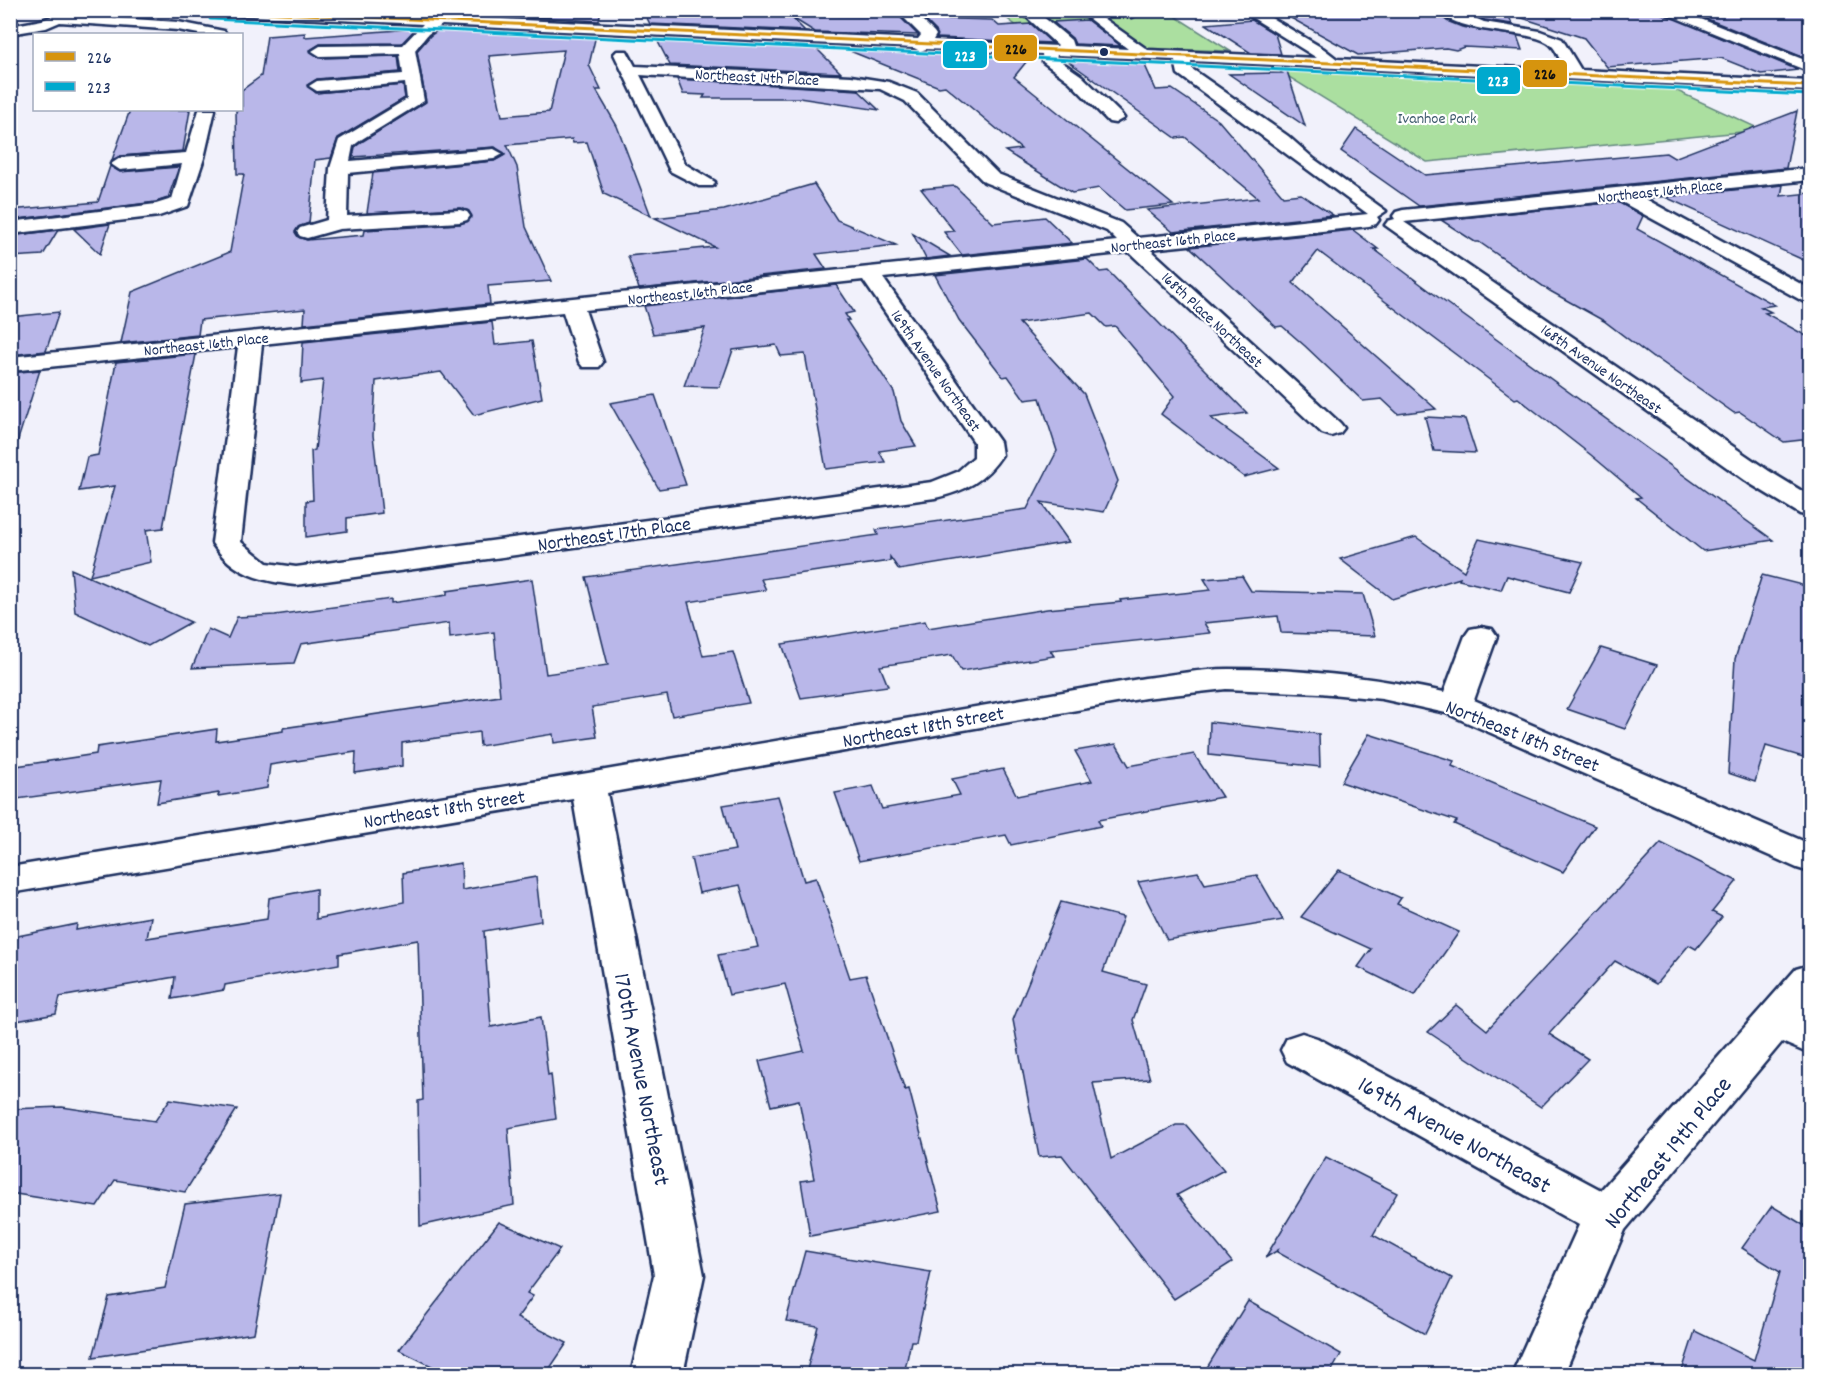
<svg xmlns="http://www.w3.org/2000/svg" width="1821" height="1385" font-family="Dekko,sans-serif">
<rect width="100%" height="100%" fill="#f1f1fb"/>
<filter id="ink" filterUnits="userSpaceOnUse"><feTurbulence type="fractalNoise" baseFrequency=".0167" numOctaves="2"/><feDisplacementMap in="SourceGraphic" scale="12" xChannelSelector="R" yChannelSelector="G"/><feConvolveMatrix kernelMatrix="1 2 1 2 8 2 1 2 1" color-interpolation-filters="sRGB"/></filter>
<g filter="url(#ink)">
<!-- green -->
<g fill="#abdfa0" stroke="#63877f" stroke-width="1.5">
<polygon points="997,11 1167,11 1230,51 1042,45"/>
<polygon points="1271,66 1662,84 1762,130 1427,162"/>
</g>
<!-- building -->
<g fill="#b9b7e9" stroke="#1b2f5e" stroke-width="1.5" fill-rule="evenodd">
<polygon points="411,10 601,10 599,21"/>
<polygon points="643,10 900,17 918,35 815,32 791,17 805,31 650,24"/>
<polygon points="1379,10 1434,10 1447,21 1462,27 1517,36 1522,50 1464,47 1456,50 1446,48 1358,55 1289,17"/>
<polygon points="1463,10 1507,10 1512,24 1485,20"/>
<polygon points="1520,10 1655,10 1798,70 1761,74 1721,58 1607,67 1584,38 1519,17"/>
<polygon points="1685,10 1810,10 1810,60"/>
<polygon points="923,18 992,20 999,26 1031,24 1052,43 937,38 936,31"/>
<polygon points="1087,20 1121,46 1075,44 1072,38 1053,22"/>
<polygon points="1252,20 1275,34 1281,54 1251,53 1206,24"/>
<path d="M412,26H418L402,43L320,44L310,50L320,58L398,56L400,72L317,79L307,85L316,93L403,85L405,98L338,138L331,158L315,160L309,223L298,227L295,232L298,237L307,240L364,235L365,230L460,224L472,217L469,211L460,208L367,213L373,173L494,161L505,155L495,147L353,157L355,147L363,141L426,102L417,51L430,36L443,27L596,35L589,65L601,90H596L617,126L651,216L604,194L587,142L573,143L572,139L507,145L517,167L526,227L551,281L488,286L490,304L304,324L305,309L200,320L198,335L121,343L132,292L230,252L244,174H237L236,110H242V90L261,76L267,36L305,33V37L412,29ZM564,50L549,112L502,116L489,56Z"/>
<polygon points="656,38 817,46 815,47 841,73 670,65"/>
<polygon points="840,47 913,50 921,53 1031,56 1014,77 1173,205 1125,210 1099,188 1072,193 1005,151 1021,149 945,86 939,87"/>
<polygon points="1062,57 1143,61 1156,90 1172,89 1219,121 1283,196 1301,194 1333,215 1173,232 1147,210 1258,198 1185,137 1176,138"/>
<polygon points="1274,67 1286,68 1305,126 1229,74 1282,73"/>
<polygon points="677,79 858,90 879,110 799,98 703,98 705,95 683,94"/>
<polygon points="130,110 190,110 183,151 120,156 112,160"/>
<polygon points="1797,111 1786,168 1419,206 1341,151 1356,129 1425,175 1666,153 1674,158"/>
<polygon points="110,166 120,172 179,167 168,198 156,202 10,220 10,210 98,202"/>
<polygon points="814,184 837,220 896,245 816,254 826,269 639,289 628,256 715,247 655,218 724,210"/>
<polygon points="1783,185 1781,196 1810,193 1810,263 1665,197"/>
<polygon points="955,186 993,223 1045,217 1072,243 962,255 944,232 954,231 921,189"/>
<polygon points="1618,202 1643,216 1637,229 1775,305 1761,307 1771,312 1765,313 1810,338 1810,439 1784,442 1740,412 1734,413 1656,358 1653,358 1604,321 1550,291 1479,242 1475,242 1441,220"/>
<polygon points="110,224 100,254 74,229"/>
<polygon points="58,230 43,255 10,257 10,236"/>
<polygon points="1353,230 1378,249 1374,249 1438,297 1773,540 1703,551 1636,498 1641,497 1591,455 1518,398 1515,399 1318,251 1293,283 1436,409 1398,414 1382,399 1363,401 1305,346 1282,326 1276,327 1190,247"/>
<polygon points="913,234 950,256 926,259"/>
<polygon points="1087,259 1100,272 1108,271 1247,413 1211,418 1279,468 1244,477 1161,414 1174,396 1115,326 1106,327 1092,313 1019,323 1084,394 1118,481 1104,512 1041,502 1069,542 899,570 890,557 890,561 761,579 766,590 688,602 703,656 733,652 749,703 672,716 667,695 592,707 597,737 554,743 553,734 480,746 479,732 402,743 402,766 355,773 356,752 270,765 267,788 218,796 219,793 157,803 161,779 10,800 10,767 96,754 97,747 217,729 216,741 283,731 283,728 500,696 494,632 450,638 449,623 301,644 294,663 192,668 208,629 228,638 237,617 275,615 391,599 391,603 447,595 447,591 532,579 546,674 608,665 586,577 878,535 876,530 1027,509 1057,451 1040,398 1025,400 1008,376 1003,377 959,320 935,275"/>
<polygon points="836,285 854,312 845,314 849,320 846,320 894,392 901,421 916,446 879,451 885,462 826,469 805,354 781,356 776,345 733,350 720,387 684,386 705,328 653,334 644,306"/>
<polygon points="59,312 46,351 10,355 10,317"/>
<polygon points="492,322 495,345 532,341 542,398 474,415 441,372 376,381 373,435 382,513 347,518 347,531 306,537 306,501 313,500 311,451 315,450 323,380 301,383 303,342"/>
<polygon points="196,354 163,528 146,530 151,562 90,576 115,486 79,491 87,457 98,455 116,362"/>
<polygon points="40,370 17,443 10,442 10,373"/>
<polygon points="655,395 686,485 659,489 610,403"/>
<polygon points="1425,417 1465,419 1476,453 1434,451"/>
<polygon points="1416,537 1464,571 1479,539 1583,562 1569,592 1507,576 1501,590 1459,580 1460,578 1392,599 1340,559"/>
<polygon points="71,569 191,622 148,646 75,612"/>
<polygon points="1762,575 1810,587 1810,675 1803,673 1803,757 1766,746 1755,782 1728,773 1735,659"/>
<polygon points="1242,576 1251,591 1363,594 1375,636 1281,633 1278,616 1204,623 1210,633 1050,650 1054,656 961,671 952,655 880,666 888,686 801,698 782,644 925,621 928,628 1047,609 1121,602 1120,600 1211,590 1204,579"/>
<polygon points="1601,648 1657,665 1625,729 1567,709"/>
<polygon points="1210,722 1319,734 1320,767 1209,755"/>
<polygon points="1369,734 1454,761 1452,766 1595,826 1563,872 1454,824 1457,821 1341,782"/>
<polygon points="1116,744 1129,766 1194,754 1222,797 1098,820 1101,826 1011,845 1006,835 859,861 835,793 873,786 882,809 960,795 952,779 1003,769 1017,796 1092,781 1075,751"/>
<polygon points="778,796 804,881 816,878 850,978 866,975 905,1090 909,1089 941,1211 810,1236 801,1181 814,1179 799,1100 771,1106 759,1061 804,1051 785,984 729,995 718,955 758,947 740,885 699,893 691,858 735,850 723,805"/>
<polygon points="1661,843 1737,881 1712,912 1722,917 1696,949 1689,945 1656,984 1615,961 1549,1034 1588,1059 1541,1107 1428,1032 1456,1005 1487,1030"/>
<polygon points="461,863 462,890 536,877 541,921 484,931 491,1027 541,1017 548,1075 551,1074 556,1119 508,1128 514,1205 420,1226 418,1101 423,1100 418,940 339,954 339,964 225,985 224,990 172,999 175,977 60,997 56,1014 10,1022 10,968 18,936 77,924 76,930 151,917 147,938 267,919 269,898 316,889 316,919 404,902 403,873"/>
<polygon points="1339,870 1401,898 1397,904 1459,932 1415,995 1358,967 1371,949 1301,917"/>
<polygon points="1198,872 1205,884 1257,875 1283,920 1167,940 1138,882"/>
<polygon points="1061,902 1123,917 1103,972 1146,984 1133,1020 1150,1079 1093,1083 1111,1159 1176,1125 1186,1125 1224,1170 1177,1195 1232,1262 1174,1299 1062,1155 1039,1157 1013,1020"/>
<polygon points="170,1099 237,1109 185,1192 115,1180 97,1207 10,1193 10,1109 62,1107 155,1121"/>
<polygon points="1326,1157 1397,1193 1373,1235 1452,1278 1425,1334 1277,1252 1278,1250 1265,1258"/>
<polygon points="280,1193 254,1333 93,1357 109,1297 165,1288 185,1204"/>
<polygon points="1772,1206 1810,1229 1810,1374 1681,1374 1695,1331 1754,1360 1780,1272 1742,1248"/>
<polygon points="499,1222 560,1249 527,1293 533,1296 517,1318 567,1343 546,1374 448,1374 399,1350"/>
<polygon points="805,1251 931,1272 916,1341 911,1341 904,1374 806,1374 818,1326 786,1321"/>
<polygon points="1248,1301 1341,1354 1330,1374 1203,1374"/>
</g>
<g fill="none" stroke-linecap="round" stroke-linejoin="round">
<!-- minor casing -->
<g stroke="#1b2f5e" stroke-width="5">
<g id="minor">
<path d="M203,10H311L918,39L921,35L896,10H912L934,32L936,35L933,40L1058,46L1019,10H1035L1071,40L1073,46L1128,49L1088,18L1086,15L1093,11L1148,50L1317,58L1240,10H1258L1324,49L1337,59L1564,70C1561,63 1557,50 1551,45C1532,28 1464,37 1436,10H1456L1484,22L1540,31L1562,39L1581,70L1810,81V91L1191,61L1192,69L1288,136L1314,159L1386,211L1377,217L1379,220L1376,224L1369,226L1150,249L1340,423L1344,428L1340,433L1331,436L1322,433L1129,252L883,278L1000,442L1002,455C985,481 965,491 935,498L296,585C260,581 233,574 212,543L238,347L10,371V357L1117,241L1107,231L984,182L905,101L880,89L640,75L685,164L715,182L713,186H699L670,171L614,54L617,51H627L635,66L851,76L889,82L917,93L998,174L1121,223L1138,238L1368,214L1178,74L1175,60L1057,55L1056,58L1082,76L1121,114L1124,118L1115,123L1109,122L1070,82L1043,62L1042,54L926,49L920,51L914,48L442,25L428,34L415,50L424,101L362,139L353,146L350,161L494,149L503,154L494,159L348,173L347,216L460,210L467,212L470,216L467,220L460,222L339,229L307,238L300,236L297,232L300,228L327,220L330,168L339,140L407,99L405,83L317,91L309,86L317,81L403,74L400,54L320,56L312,51L320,46L403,45L423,24L210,14ZM863,280L974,442V457L957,472L932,482L296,567L267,563L241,542L262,344L563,312L579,362L583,367H599L603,362L585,310Z"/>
<polygon points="1124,10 1138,10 1139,13 1132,17 1127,16"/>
<polygon points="1657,10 1678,10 1810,62 1810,72"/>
<polygon points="58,14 178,22 224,31 226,34 199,34 178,30 60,22 46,28 10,34 10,26 42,20"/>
<polygon points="199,110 215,110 204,158 188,206 159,216 10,234 10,222 156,204 172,199 182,164 120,170 111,164 120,158 186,153"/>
<polygon points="1810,168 1810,180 1642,197 1810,289 1810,305 1618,200 1404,222 1769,471 1810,496 1810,516 1800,514 1749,483 1385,225 1388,221 1395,219 1393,216 1396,212 1403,210"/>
<path d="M1481,627L1492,629L1497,636L1474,700L1810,844V872L1797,868L1446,713L1382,699L1320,693L1226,689L1145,698L607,793L704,1275L683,1374H631L654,1275L573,799L10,893V867L588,773L1145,678C1172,675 1201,669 1228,669C1301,669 1373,677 1444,692L1465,636L1470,629Z"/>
<polygon points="1810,965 1810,1008 1805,1015 1810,1018 1810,1054 1782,1042 1625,1230 1564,1374 1512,1374 1579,1225 1287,1062 1281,1050 1287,1038 1302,1033 1317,1038 1601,1190 1796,969"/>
</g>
</g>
<!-- minor -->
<use href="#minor" fill="#fff" fill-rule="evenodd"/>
<!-- bus-1 casing -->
<g stroke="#fff" stroke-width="5">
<polyline id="bus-1" points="221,10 1810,86"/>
</g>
<!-- bus-2 casing -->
<g stroke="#fff" stroke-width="5">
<polyline id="bus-2" points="210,19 1810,95"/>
</g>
<!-- bus-1 -->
<use href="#bus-1" stroke="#d6940e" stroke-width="3"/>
<!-- bus-2 -->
<use href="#bus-2" stroke="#00a9ce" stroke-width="3"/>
</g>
</g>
<!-- markers -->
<circle fill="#1b2f5e" stroke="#fff" stroke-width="2" cx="1104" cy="52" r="5"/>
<g text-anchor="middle" stroke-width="4.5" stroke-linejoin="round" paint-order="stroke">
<!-- far-street labels -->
<g font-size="16" fill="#1b2f5e" stroke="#fff">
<text transform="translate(757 76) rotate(3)" y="6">Northeast 14th Place</text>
<text transform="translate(1660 190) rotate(-6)" y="6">Northeast 16th Place</text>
<text transform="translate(1173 240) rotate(-6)" y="6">Northeast 16th Place</text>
<text transform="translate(690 292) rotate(-6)" y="6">Northeast 16th Place</text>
<text transform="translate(1213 319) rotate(43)" y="6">168th Place Northeast</text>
<text transform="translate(206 343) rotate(-6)" y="6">Northeast 16th Place</text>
<text transform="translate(1602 368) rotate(35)" y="6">168th Avenue Northeast</text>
<text transform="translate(937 370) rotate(55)" y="6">169th Avenue Northeast</text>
</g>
<!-- far-park labels -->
<g font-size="16" fill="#3f5b6e" stroke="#fff">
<text x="1437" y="123">Ivanhoe Park</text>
</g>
<!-- street labels -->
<g font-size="20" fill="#1b2f5e" stroke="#fff">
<text transform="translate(614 533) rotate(-8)" y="7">Northeast 17th Place</text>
<text transform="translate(923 726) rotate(-10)" y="7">Northeast 18th Street</text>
<text transform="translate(1523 735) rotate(22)" y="7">Northeast 18th Street</text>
<text transform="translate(444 808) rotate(-9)" y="7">Northeast 18th Street</text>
</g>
<!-- near-street labels -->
<g font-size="24" fill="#1b2f5e" stroke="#fff">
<text transform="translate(643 1079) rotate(79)" y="8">170th Avenue Northeast</text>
<text transform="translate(1455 1134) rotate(29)" y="8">169th Avenue Northeast</text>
<text transform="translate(1667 1152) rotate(-51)" y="8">Northeast 19th Place</text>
</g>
</g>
<g stroke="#fff" stroke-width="2">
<rect x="993" y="34" width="45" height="28" rx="6" fill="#d6940e"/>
<rect x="942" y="40" width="46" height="29" rx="6" fill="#00a9ce"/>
<rect x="1522" y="59" width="46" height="29" rx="6" fill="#d6940e"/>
<rect x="1476" y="66" width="45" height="29" rx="6" fill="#00a9ce"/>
</g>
<g font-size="16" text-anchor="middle" font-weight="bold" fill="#fff">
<text x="965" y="61">223</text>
<text x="1498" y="86">223</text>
</g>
<g font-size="16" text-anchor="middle" font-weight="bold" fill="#111">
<text x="1016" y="54">226</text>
<text x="1545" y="79">226</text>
</g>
<!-- margin -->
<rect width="1821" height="1385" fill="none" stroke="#fff" stroke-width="36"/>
<rect x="18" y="18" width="1785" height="1349" fill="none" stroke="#1b2f5e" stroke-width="2" filter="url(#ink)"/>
<!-- legend -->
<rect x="33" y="33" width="210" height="78" fill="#ffffff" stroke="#a4acbf" stroke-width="1.5"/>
<rect x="45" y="52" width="30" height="9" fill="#d6940e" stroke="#a4acbf" stroke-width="1.5"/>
<text x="87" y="63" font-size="18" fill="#1b2f5e">226</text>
<rect x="45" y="82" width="30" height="9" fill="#00a9ce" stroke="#a4acbf" stroke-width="1.5"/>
<text x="87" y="93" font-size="18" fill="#1b2f5e">223</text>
</svg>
